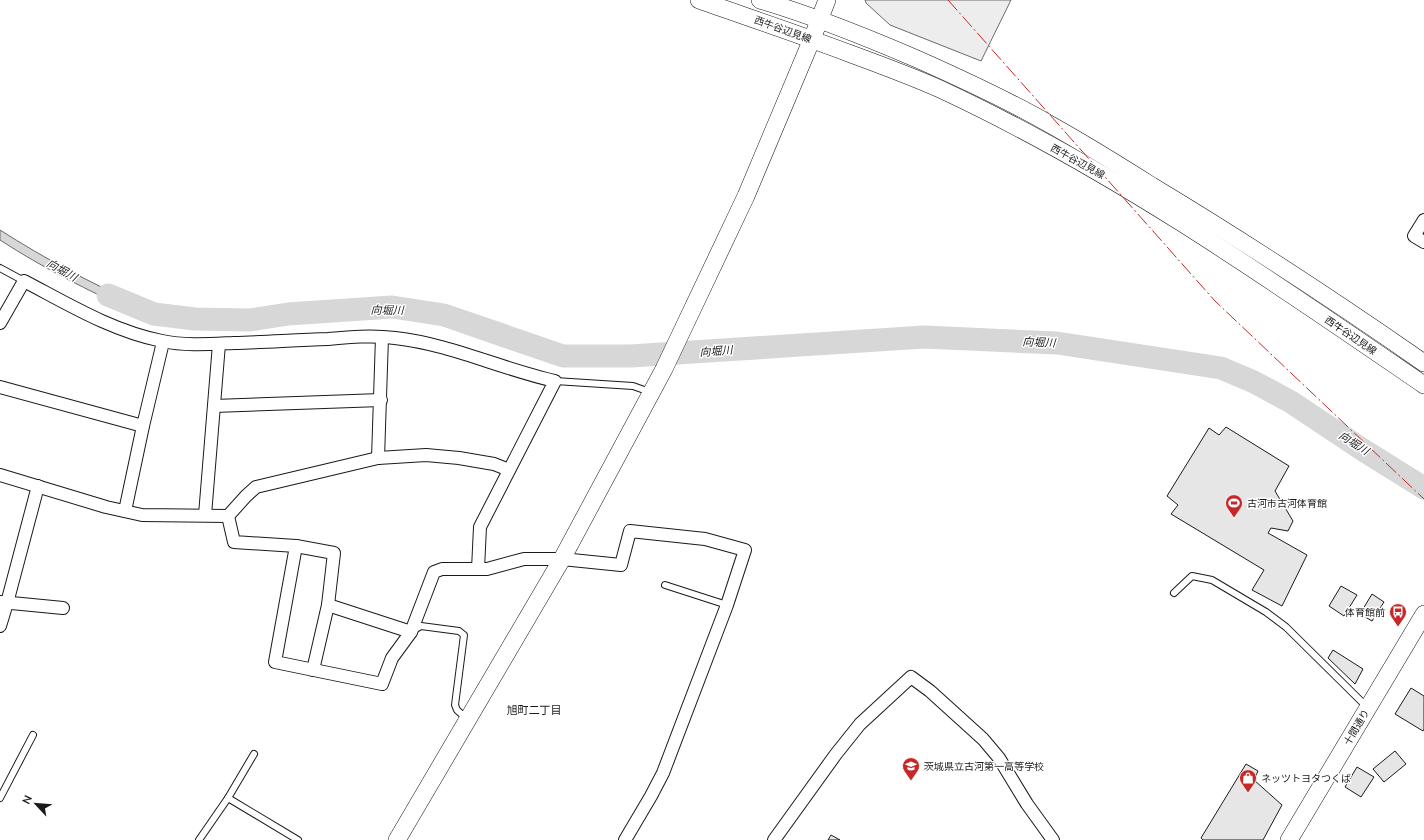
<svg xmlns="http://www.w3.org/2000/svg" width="1424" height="840" font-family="'Nunito Sans','Noto Sans JP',sans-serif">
<rect width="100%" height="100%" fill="#fff"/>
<!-- built -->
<polygon fill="#ededed" stroke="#6a6a6a" points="865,0 1011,0 981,61 890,25 866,3"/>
<!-- water -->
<path fill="#d7d7d7" stroke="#6a6a6a" d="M0,230C44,258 90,283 138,304L135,312C89,291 43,268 0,240Z"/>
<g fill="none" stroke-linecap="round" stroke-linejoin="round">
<!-- river -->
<polyline stroke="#d7d7d7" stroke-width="23" points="108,295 154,314 195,319 250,320 288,314 392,307 412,310 444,315 563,356 631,356 924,337 1057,343 1221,368 1254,382 1291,402 1363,450 1424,488"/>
</g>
<!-- building -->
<g fill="#e6e6e6" stroke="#1a1a1a">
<polygon points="1226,427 1289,466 1275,491 1293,521 1288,531 1271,528 1268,533 1307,555 1282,606 1252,590 1264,570 1171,514 1178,505 1167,496 1209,428 1219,435"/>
<polygon points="1341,586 1357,595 1344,616 1329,606"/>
<polygon points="1372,594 1384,602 1372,621 1360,614"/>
<polygon points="1333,650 1363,669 1355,684 1328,658"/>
<polygon points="1411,688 1424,696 1424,729 1423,731 1395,714"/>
<polygon points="1395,751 1406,764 1384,782 1373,769"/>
<polygon points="1246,764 1258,771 1254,780 1282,805 1263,840 1203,840 1201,838"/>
<polygon points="1357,767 1374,777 1361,797 1345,787"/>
<polygon points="831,835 840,840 828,840"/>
</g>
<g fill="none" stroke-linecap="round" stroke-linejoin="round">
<!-- lane casing -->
<g stroke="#1a1a1a" stroke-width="8">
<g id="lane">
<polyline points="0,268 24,281"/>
<polyline points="555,381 633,386 650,392"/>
<polyline points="665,585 727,605"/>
<polyline points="1174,593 1192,576 1212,580 1266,612 1286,627 1367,707"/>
<polyline points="414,630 421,626 459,631 464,635 455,705 457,710 467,719"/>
<polyline points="0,798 33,735"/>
<polyline points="228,798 298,840"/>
<polyline points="199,840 228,798 254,754"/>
</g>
</g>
<!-- street casing -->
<g stroke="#1a1a1a" stroke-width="14">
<g id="street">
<polyline points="1424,220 1414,236 1424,242"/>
<path d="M0,323L24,281C68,304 112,331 162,341C185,346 211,344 234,343C266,342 297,340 328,339C350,337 372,335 395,338C450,344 501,369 555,381L480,527L478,569"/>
<polyline points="0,387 143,426"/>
<polyline points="214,406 381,400"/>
<polyline points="378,458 382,337"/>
<polyline points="0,475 106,507 142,515 228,516 234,542 296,546 334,553 328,605 313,670"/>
<polyline points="125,511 143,426 163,342"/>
<polyline points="205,515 219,344"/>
<polyline points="228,516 246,496 256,487 378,458 426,455 459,458 494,464 509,470"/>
<polyline points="296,546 275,662 382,684 392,658 411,632 434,572 442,569 487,569 524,559 562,559 621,565 630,531 705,539 745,550 727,605 663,773 651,796 625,840"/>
<polyline points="1,602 63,608"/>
<polyline points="328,605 411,632"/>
<polyline points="0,626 7,603 38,486"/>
<polyline points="774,840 836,754 860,724 911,677 930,691 983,739 999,758 1027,804 1053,840"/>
</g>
</g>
<!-- secondary casing -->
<g stroke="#1a1a1a" stroke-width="18">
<g id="secondary">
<path d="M699,0C750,18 801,35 851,54C881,65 911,76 940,89C1112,169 1268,278 1424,385"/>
<path d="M760,0C814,16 866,37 917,59C962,79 1008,100 1051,125C1085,144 1119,165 1152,186C1245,242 1335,301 1424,363"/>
<polyline points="397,840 562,559 664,369 746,196 812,39 827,0"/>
<polyline points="1289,840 1424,614"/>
</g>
</g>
<!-- lane -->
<use href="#lane" stroke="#fff" stroke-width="6"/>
<!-- street -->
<use href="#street" stroke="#fff" stroke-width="12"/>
<!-- secondary -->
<use href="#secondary" stroke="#fff" stroke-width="17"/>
<!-- power -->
<polyline stroke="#c62828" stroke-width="1" stroke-dasharray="14 3 2 3" stroke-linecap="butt" points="948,0 1215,301 1424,499"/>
</g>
<!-- icons -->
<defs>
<g id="stadium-pin" transform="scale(0.9)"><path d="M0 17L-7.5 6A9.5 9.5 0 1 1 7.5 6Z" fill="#c62828" stroke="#fff"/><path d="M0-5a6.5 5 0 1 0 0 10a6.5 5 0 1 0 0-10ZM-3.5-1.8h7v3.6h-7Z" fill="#fff"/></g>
<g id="bus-pin" transform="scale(0.9)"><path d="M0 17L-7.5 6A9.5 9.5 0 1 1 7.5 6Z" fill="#c62828" stroke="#fff"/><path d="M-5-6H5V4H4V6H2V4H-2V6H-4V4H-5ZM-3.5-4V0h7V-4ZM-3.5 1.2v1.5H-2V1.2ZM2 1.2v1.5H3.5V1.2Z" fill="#fff"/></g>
<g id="school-pin" transform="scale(0.9)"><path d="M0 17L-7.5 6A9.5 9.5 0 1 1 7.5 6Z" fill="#c62828" stroke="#fff"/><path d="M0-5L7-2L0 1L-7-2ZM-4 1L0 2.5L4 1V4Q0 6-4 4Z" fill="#fff"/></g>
<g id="shop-pin" transform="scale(0.9)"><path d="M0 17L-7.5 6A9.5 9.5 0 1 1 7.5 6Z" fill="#c62828" stroke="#fff"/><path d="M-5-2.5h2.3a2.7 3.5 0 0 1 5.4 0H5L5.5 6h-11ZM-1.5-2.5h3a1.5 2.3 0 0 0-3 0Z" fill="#fff"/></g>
</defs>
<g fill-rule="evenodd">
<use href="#stadium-pin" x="1234" y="503"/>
<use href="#bus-pin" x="1398" y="612"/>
<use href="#school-pin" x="911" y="766"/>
<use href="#shop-pin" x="1248" y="778"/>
</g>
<g text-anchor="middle" stroke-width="3" stroke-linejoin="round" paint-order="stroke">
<!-- street labels -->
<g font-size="10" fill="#1a1a1a" stroke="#fff">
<text transform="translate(783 29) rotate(20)" y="4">西牛谷辺見線</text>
<text transform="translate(1078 161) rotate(29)" y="4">西牛谷辺見線</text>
<text transform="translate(1351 335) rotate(34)" y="4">西牛谷辺見線</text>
<text transform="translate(1356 727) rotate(-59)" y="4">十間通り</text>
</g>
<!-- poi labels -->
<g font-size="10" fill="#1a1a1a" stroke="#fff" text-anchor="start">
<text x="1247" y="507">古河市古河体育館</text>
<text x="1385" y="616" text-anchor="end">体育館前</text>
<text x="924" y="770">茨城県立古河第一高等学校</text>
<text x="1261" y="782">ネッツトヨタつくば</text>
</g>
<!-- water labels -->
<g font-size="11" font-style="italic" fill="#1a1a1a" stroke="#fff">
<text transform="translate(62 270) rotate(29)" y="4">向堀川</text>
<text transform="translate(387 310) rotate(1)" y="4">向堀川</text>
<text transform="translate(1039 342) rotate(3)" y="4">向堀川</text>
<text transform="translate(716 351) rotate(-4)" y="4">向堀川</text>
<text transform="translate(1354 443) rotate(33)" y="4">向堀川</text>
</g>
<!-- neighbourhood labels -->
<g font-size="11" fill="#1a1a1a" stroke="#fff">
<text x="534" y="714">旭町二丁目</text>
</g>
</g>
<!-- north arrow -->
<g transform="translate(36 804) rotate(296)" stroke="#ffffff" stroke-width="3" paint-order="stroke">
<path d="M0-3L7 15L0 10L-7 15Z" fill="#1a1a1a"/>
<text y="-6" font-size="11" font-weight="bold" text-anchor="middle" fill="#1a1a1a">N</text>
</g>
</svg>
